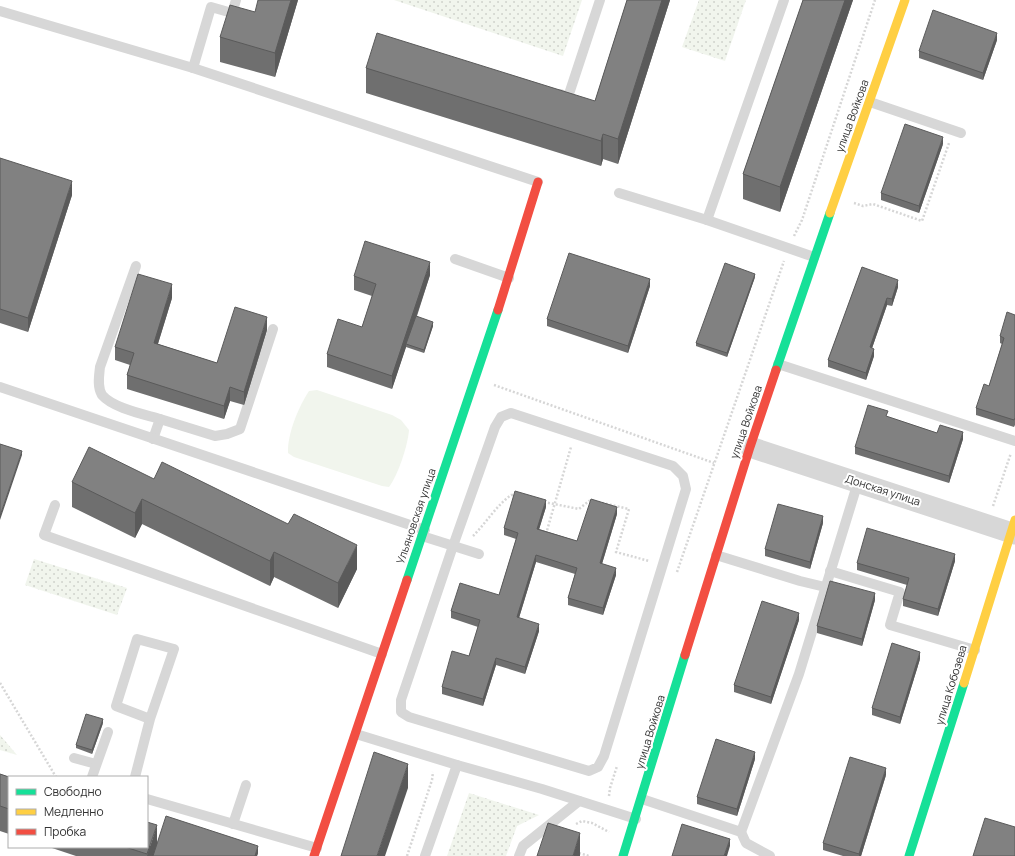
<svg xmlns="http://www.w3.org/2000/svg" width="1015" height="856" font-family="Manrope,sans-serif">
<defs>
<pattern id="park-dots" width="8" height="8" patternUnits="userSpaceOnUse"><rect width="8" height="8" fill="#f1f5ed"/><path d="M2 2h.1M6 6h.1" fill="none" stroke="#cfd2cc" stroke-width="1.8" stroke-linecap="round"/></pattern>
</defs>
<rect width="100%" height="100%" fill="#fff"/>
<!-- park -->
<g fill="url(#park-dots)">
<polygon points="394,0 582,0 563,56"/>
<polygon points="699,0 746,0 725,61 682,47"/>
<polygon points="34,559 127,588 117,615 25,585"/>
<polygon points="0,735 17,755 0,750"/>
<polygon points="469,793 539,815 517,826 506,856 447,856"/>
</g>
<!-- pitch -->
<path fill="#f1f5ed" d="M317,390L392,415L401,420L409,430C408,445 398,475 389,487L382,486L306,461L294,457L288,453C287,434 299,406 309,391Z"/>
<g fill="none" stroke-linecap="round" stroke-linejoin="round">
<!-- path -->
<g stroke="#d6d6d6" stroke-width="2.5" stroke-dasharray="2 2" stroke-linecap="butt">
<polyline points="854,203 863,206 873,204 922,221 949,143"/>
<polyline points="794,236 802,220 875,0"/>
<polyline points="494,385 714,463"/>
<polyline points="544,502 579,509 589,501 593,501"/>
<polyline points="598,502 629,509 616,552 649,561"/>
<polyline points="993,506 1011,453"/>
<polyline points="546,534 571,447"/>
<path d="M473,536C486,523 496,506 511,495H516"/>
<polyline points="677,572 784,261"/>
<polyline points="0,683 56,777"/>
<polyline points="609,796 610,788 617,766"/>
<polyline points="576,824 582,821 592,823 609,832"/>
<polyline points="579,853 589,856"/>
<polyline points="407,856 432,780 433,772"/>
</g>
<!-- lane -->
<g stroke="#d7d7d7" stroke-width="10">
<polyline points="0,11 193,68 538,182"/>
<polyline points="193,68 211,7 232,13 236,0"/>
<polyline points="560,94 568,97 600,0"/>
<polyline points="870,102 961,133"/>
<polyline points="619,193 707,220 814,257"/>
<polyline points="707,220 784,0"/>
<polyline points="455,259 509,278"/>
<path d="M136,266L100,367C99,376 97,387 102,395C113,408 143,414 160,419L153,439"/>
<polyline points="778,364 1015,441"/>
<polyline points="0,387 425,530"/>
<polygon points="511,413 673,466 683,476 686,489 604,756 598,767 589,771 409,717 401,712 401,700 453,546 495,427 501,417"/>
<polyline points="160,419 215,436 227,434 240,429 273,329"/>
<polyline points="55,505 44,535 382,654"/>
<polyline points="422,536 479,554"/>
<polyline points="716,555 800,581 825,587"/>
<polyline points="830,571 900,592 890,625 975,650"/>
<polyline points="356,734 457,765 542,789 636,819"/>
<polyline points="74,758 96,764"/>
<polyline points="92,777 108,732"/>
<polyline points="135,777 150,719 174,649 137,639 116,706 150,719"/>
<polyline points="147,799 317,848"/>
<polyline points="642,799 741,832 746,843 770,856"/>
<polyline points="233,824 246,785"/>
<polyline points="741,832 799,674 858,482"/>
<polyline points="425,856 457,765"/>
<polyline points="519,856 523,846 579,801"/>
</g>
<!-- street -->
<polyline stroke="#d7d7d7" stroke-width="21" points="750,447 1015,534"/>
<!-- fast -->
<g stroke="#16e098" stroke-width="9">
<polyline points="776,370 830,213"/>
<polyline points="407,580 498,310"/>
<polyline points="623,856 685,655"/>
<polyline points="909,856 964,683"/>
</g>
<!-- slow -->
<g stroke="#ffcf43" stroke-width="9">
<polyline points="830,213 905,0"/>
<polyline points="964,683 1015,520"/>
</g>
<!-- jam -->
<g stroke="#f24e42" stroke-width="9">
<polyline points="498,310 538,182"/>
<polyline points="685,655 750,447 776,370"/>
<polyline points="314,856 407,580"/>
</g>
</g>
<!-- wall -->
<g fill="#6f6f6f">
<polygon points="298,0 275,77 220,62 220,37 255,12"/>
<polygon points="627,0 670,0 618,164 603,159 601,166 366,93 366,68 595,101"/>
<polygon points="803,0 853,0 780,212 743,199 743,174"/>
<polygon points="997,40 983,80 919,58 919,51"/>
<polygon points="943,144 919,213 881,200 881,193"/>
<polygon points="0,158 72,195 28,332 0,323"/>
<polygon points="862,267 898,287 892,306 887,305 872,348 874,356 866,380 828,367 828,360"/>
<polygon points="430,275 417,316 433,326 424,353 406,347 392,389 327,367 327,354 362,327 372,296 354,290 354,276"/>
<polygon points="755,277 727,357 696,346 696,343"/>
<polygon points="650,286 628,353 547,326 547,319"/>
<polygon points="172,298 158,344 217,363 267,330 244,405 230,401 224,419 127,389 127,375 130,365 115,360 115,347"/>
<polygon points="1015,315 1015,425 1014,427 976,415 976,408 989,386 1002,344 1000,343 1000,336"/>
<polygon points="888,417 937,433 963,439 949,483 855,454 855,447"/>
<polygon points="154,479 357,569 338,608 274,577 270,586 142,524 135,538 72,507 72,482"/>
<polygon points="546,507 539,529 577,541 617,514 602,564 616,575 603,615 568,605 568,598 575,574 536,562 519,618 539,631 525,674 496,665 483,706 442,694 442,687 469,656 478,627 451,618 451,611 499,595 516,539 504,535 504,528"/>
<polygon points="823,523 810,569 765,556 765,549"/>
<polygon points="955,561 938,616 903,606 903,599 907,585 857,570 857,563"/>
<polygon points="875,600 862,646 817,633 817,626"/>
<polygon points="799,620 771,704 734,692 734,685"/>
<polygon points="920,659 900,724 872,715 872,708"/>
<polygon points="103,723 92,754 76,748 76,745"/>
<polygon points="755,759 737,816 697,804 697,797"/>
<polygon points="0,774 9,777 9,834 0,831"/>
<polygon points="886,775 861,856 843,856 823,850 823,843"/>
<polygon points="157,843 258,853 257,856 76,856 49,847 147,847"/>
</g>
<!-- shaded-wall -->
<g fill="#5a5a5a">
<polygon points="291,0 298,0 275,77 275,53"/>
<polygon points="662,0 670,0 618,164 618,139"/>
<polygon points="845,0 853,0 780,212 780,187"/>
<polygon points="997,33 997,40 983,80 983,73"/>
<polygon points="603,134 603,159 601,166 601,141"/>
<polygon points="943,137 943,144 919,213 919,206"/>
<polygon points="72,181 72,195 28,332 28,318"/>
<polygon points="430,262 430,275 407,344 406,344 406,347 392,389 392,376"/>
<polygon points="755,274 755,277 727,357 727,353"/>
<polygon points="650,279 650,286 628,353 628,346"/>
<polygon points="898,280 898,287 892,306 892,299"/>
<polygon points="172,284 172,298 154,356 154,343"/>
<polygon points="887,298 887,305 870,354 870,347"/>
<polygon points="267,317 267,330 244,405 244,392"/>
<polygon points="433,322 433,326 424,353 424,350"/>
<polygon points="874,349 874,356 866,380 866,373"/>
<polygon points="230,387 230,401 224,419 224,406"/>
<polygon points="963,432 963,439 949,483 949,476"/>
<polygon points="22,451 22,455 0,520 0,516"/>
<polygon points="142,499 142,524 135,538 135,513"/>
<polygon points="546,500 546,507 537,536 537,529"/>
<polygon points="617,507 617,514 600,570 600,563"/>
<polygon points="823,516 823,523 810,569 810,562"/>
<polygon points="357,545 357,569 338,608 338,583"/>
<polygon points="274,552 274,577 270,586 270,561"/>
<polygon points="955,554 955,561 938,616 938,609"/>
<polygon points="536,555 536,562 517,624 517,617"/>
<polygon points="616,568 616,575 603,615 603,608"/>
<polygon points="875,593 875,600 862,646 862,639"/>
<polygon points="799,613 799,620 771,704 771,697"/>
<polygon points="539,624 539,631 525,674 525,667"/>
<polygon points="920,652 920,659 900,724 900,717"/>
<polygon points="496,658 496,665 483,706 483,699"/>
<polygon points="103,719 103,723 92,754 92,750"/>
<polygon points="755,752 755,759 737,816 737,809"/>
<polygon points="408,764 408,788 385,856 377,856"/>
<polygon points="886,768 886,775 861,856 859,856 859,854"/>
<polygon points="157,825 157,850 155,856 147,856"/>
<polygon points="580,833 580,856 573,856"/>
<polygon points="730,839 730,846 727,856 724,856"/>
<polygon points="258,846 258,853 257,856 255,856"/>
</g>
<!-- building -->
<g fill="#818181" stroke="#5a5a5a">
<polygon points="258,0 291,0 275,53 220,37 230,5 255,12"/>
<polygon points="627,0 662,0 618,139 603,134 601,141 366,68 377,33 595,101"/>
<polygon points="803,0 845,0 780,187 743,174"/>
<polygon points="933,10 997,33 983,73 919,51"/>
<polygon points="905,124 943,137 919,206 881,193"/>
<polygon points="0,158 72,181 28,318 0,309"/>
<polygon points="365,241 430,262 392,376 327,354 338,319 362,327 376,284 354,276"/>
<polygon points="569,253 650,279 628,346 547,319"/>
<polygon points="725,263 755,274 727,353 696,343"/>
<polygon points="862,267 898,280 892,299 887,298 870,347 874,349 866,373 828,360"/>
<polygon points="138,274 172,284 154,343 217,363 235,307 267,317 244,392 230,387 224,406 127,375 134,353 115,347"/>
<polygon points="1007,312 1015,315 1015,418 1014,420 976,408 984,384 989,386 1004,338 1000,336"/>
<polygon points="416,316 433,322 424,350 406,344"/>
<polygon points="868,405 888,411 886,416 937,433 940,425 963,432 949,476 855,447"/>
<polygon points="0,444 22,451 0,516"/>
<polygon points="89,447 154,479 162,462 288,524 294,514 357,545 338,583 274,552 270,561 142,499 135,513 72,482"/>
<polygon points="515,491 546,500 537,529 577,541 591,499 617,507 600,563 616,568 603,608 568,598 577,568 536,555 517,617 539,624 525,667 496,658 483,699 442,687 452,651 469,656 480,620 451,611 460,583 499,595 518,533 504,528"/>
<polygon points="778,504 823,516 810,562 765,549"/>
<polygon points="867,528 955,554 938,609 903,599 909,578 857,563"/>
<polygon points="830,581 875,593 862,639 817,626"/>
<polygon points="762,601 799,613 771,697 734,685"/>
<polygon points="892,643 920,652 900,717 872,708"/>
<polygon points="86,714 103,719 92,750 76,745"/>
<polygon points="716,739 755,752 737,809 697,797"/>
<polygon points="374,752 408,764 377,856 341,856"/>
<polygon points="850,757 886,768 859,854 823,843"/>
<polygon points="0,774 9,777 9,809 0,806"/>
<polygon points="166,816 258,846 255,856 153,856"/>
<polygon points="985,818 1015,827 1015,856 973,856"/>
<polygon points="147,822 157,825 147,854 125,847 147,847"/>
<polygon points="548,823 580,833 573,856 537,856"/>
<polygon points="682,824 730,839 724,856 672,856"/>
</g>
<g text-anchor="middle" stroke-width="4" stroke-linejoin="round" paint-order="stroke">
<!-- street labels -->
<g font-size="11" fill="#333" stroke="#fff">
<text transform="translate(852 116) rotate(-70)" y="4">улица Войкова</text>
<text transform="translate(746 422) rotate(-71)" y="4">улица Войкова</text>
<text transform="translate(883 490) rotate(18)" y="4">Донская улица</text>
<text transform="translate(416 516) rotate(-71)" y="4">Ульяновская улица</text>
<text transform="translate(951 685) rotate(-73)" y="4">улица Кобозева</text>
<text transform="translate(650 732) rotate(-73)" y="4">улица Войкова</text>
</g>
</g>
<!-- legend -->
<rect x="8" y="776" width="140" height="72" fill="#ffffff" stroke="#adadad"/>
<rect x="16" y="789" width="20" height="6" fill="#16e098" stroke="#adadad"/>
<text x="44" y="796" font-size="12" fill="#333333">Свободно</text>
<rect x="16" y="809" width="20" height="6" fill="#ffcf43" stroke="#adadad"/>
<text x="44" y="816" font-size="12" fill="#333333">Медленно</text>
<rect x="16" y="829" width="20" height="6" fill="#f24e42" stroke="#adadad"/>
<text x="44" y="836" font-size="12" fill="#333333">Пробка</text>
</svg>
